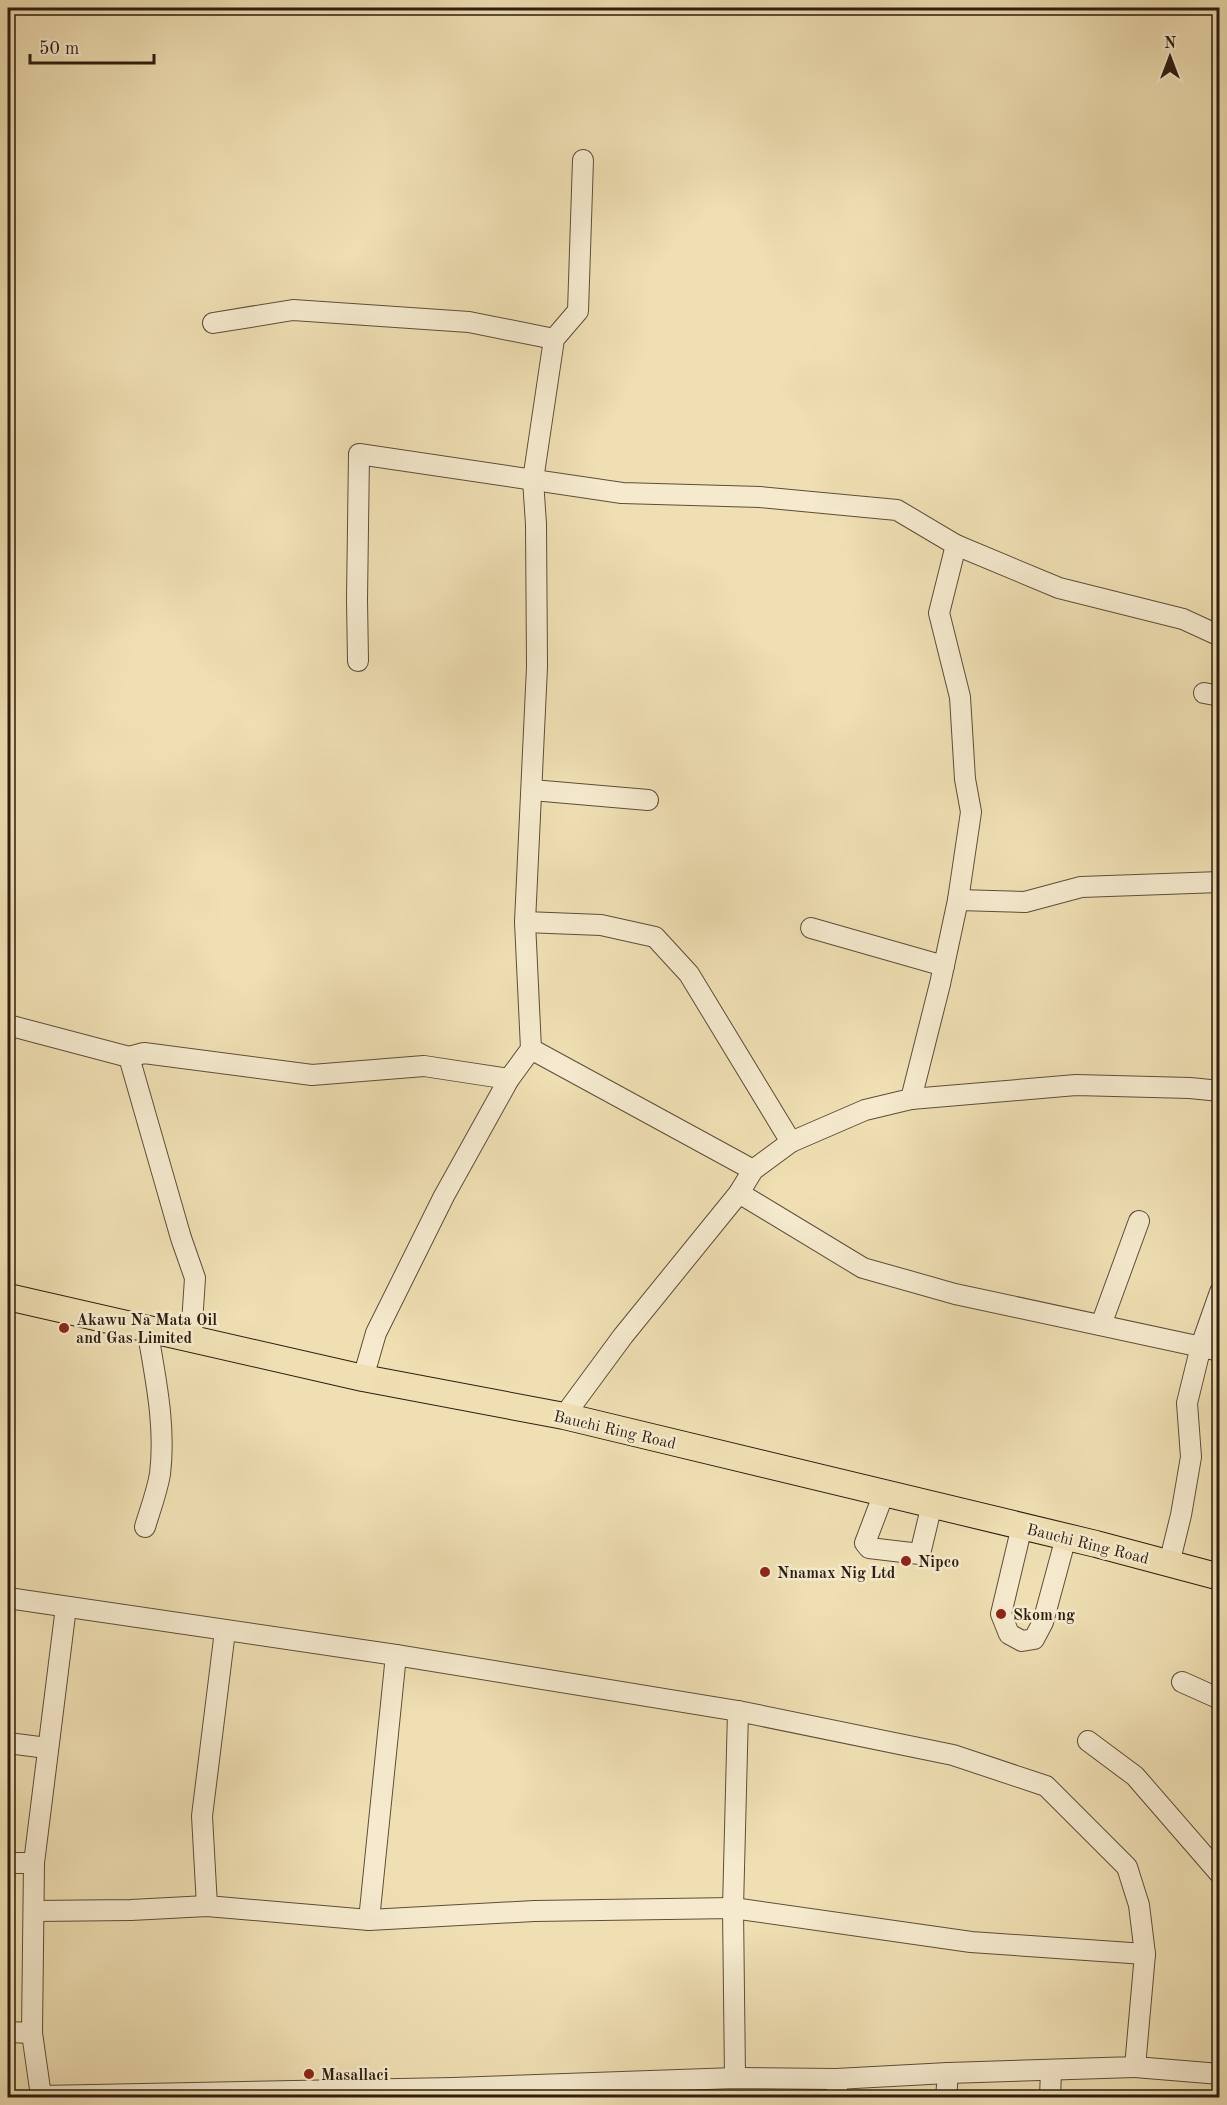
<svg xmlns="http://www.w3.org/2000/svg" width="1227" height="2105" font-family="'Old Standard TT',serif">
<rect width="100%" height="100%" fill="#efdfb3"/>
<filter id="stains"><feTurbulence type="fractalNoise" baseFrequency=".00333" numOctaves="4"/><feColorMatrix values="0 0 0 0 .2 0 0 0 0 .09 0 0 0 0 .02 0 0 0 .5 -.17"/></filter>
<radialGradient id="worn" r=".72"><stop offset=".6" stop-color="#630" stop-opacity="0"/><stop offset="1" stop-color="#630" stop-opacity=".3"/></radialGradient>
<g fill="none" stroke-linecap="round" stroke-linejoin="round">
<!-- minor casing -->
<g stroke="#5e4e38" stroke-width="22">
<g id="minor">
<polyline points="213,323 293,310 469,322 554,339"/>
<polyline points="358,661 357,600 359,454 622,493 760,497 897,510 956,545 1059,588 1183,619 1220,636"/>
<polyline points="1204,693 1220,696"/>
<polyline points="532,790 648,800"/>
<polyline points="958,900 1025,902 1081,887 1220,882"/>
<polyline points="525,922 601,925 655,937 689,974 791,1142"/>
<polyline points="811,928 944,966"/>
<polyline points="8,1025 129,1057 181,1238 195,1278 191,1339"/>
<polyline points="531,1049 753,1170"/>
<polyline points="129,1057 144,1053 312,1075 424,1066 509,1079"/>
<polyline points="911,1099 1076,1085 1190,1088 1220,1091"/>
<polyline points="739,1193 863,1268 955,1294 1220,1351"/>
<polyline points="1101,1325 1139,1221"/>
<polyline points="363,1378 376,1333 444,1196 509,1079 531,1049 525,922 537,667 536,524 533,480 554,339 578,311 583,160"/>
<polyline points="564,1416 623,1336 739,1193 753,1170 791,1142 865,1110 911,1099 940,984 958,900 971,812 965,779 960,697 939,613 956,545"/>
<polyline points="884,1493 865,1543 869,1548 920,1554 932,1504"/>
<polyline points="1022,1526 1001,1614 1009,1634 1022,1641 1034,1639 1043,1622 1066,1537"/>
<path d="M145,1527C150,1510 157,1492 160,1474C166,1425 155,1376 147,1328"/>
<polyline points="1169,1564 1181,1515 1191,1457 1187,1403 1201,1346 1220,1292"/>
<polyline points="8,1598 396,1655 738,1711 953,1755 1046,1786 1127,1867 1139,1905 1145,1954 1135,2067 948,2073 946,2098"/>
<polyline points="66,1607 34,1863 32,2033 41,2096 453,2088 735,2078 836,2079 948,2073"/>
<polyline points="1182,1682 1220,1699"/>
<polyline points="1088,1741 1135,1776 1220,1874"/>
<polyline points="8,1743 47,1748"/>
<polyline points="8,1863 34,1863"/>
<polyline points="207,1906 202,1816 225,1631"/>
<polyline points="34,1911 131,1910 207,1906 369,1920 534,1911 733,1908 971,1942 1145,1954"/>
<polyline points="369,1920 396,1655"/>
<polyline points="8,2032 32,2033"/>
<polyline points="1135,2067 1220,2074"/>
<polyline points="735,2078 733,1908 738,1711"/>
<polyline points="836,2079 838,2098"/>
<polyline points="1050,2098 1051,2070"/>
</g>
</g>
<!-- major casing -->
<g stroke="#2d1d0f" stroke-width="28">
<polyline id="major" points="8,1297 363,1378 564,1416 1096,1544 1220,1577"/>
</g>
<!-- minor -->
<use href="#minor" stroke="#f5eace" stroke-width="20"/>
<!-- major -->
<use href="#major" stroke="#efdfb3" stroke-width="26"/>
</g>
<!-- markers -->
<g fill="#8f2418" stroke="#f5eace" stroke-width="2">
<circle cx="64" cy="1328" r="6"/>
<circle cx="906" cy="1561" r="6"/>
<circle cx="765" cy="1572" r="6"/>
<circle cx="1001" cy="1614" r="6"/>
<circle cx="309" cy="2074" r="6"/>
</g>
<g text-anchor="middle" stroke-width="5" stroke-linejoin="round" paint-order="stroke">
<!-- poi labels -->
<g font-size="16" font-weight="bold" fill="#2d1d0f" stroke="#f5eace" text-anchor="start">
<text x="76" y="1325">Akawu Na Mata Oil<tspan x="76" dy="18">and Gas Limited</tspan></text>
<text x="918" y="1567">Nipco</text>
<text x="777" y="1578">Nnamax Nig Ltd</text>
<text x="1013" y="1620">Skom ng</text>
<text x="321" y="2080">Masallaci</text>
</g>
<!-- street labels -->
<g font-size="16" fill="#2d1d0f" stroke="#f5eace">
<text transform="translate(615 1429) rotate(13)" y="6">Bauchi Ring Road</text>
<text transform="translate(1088 1543) rotate(14)" y="6">Bauchi Ring Road</text>
</g>
</g>
<!-- margin -->
<rect width="1227" height="2105" fill="none" stroke="#efdfb3" stroke-width="30"/>
<rect x="9" y="9" width="1209" height="2087" fill="none" stroke="#2d1d0f" stroke-width="3"/>
<rect x="15" y="15" width="1197" height="2075" fill="none" stroke="#2d1d0f" stroke-width="1.5"/>
<!-- north arrow -->
<g transform="translate(1170 57)" stroke="#f5eace" stroke-width="4.5" paint-order="stroke">
<path d="M0-4.5L10 22L0 15L-10 22Z" fill="#2d1d0f"/>
<text y="-9" font-size="16" font-weight="bold" text-anchor="middle" fill="#2d1d0f">N</text>
</g>
<!-- scale -->
<path d="M30 54v9h124v-9" fill="none" stroke="#2d1d0f" stroke-width="3"/>
<text x="39" y="54" font-size="18" fill="#2d1d0f" stroke="#f5eace" stroke-width="4.5" paint-order="stroke">50 m</text>
<rect width="100%" height="100%" filter="url(#stains)"/>
<rect width="100%" height="100%" fill="url(#worn)"/>
</svg>
